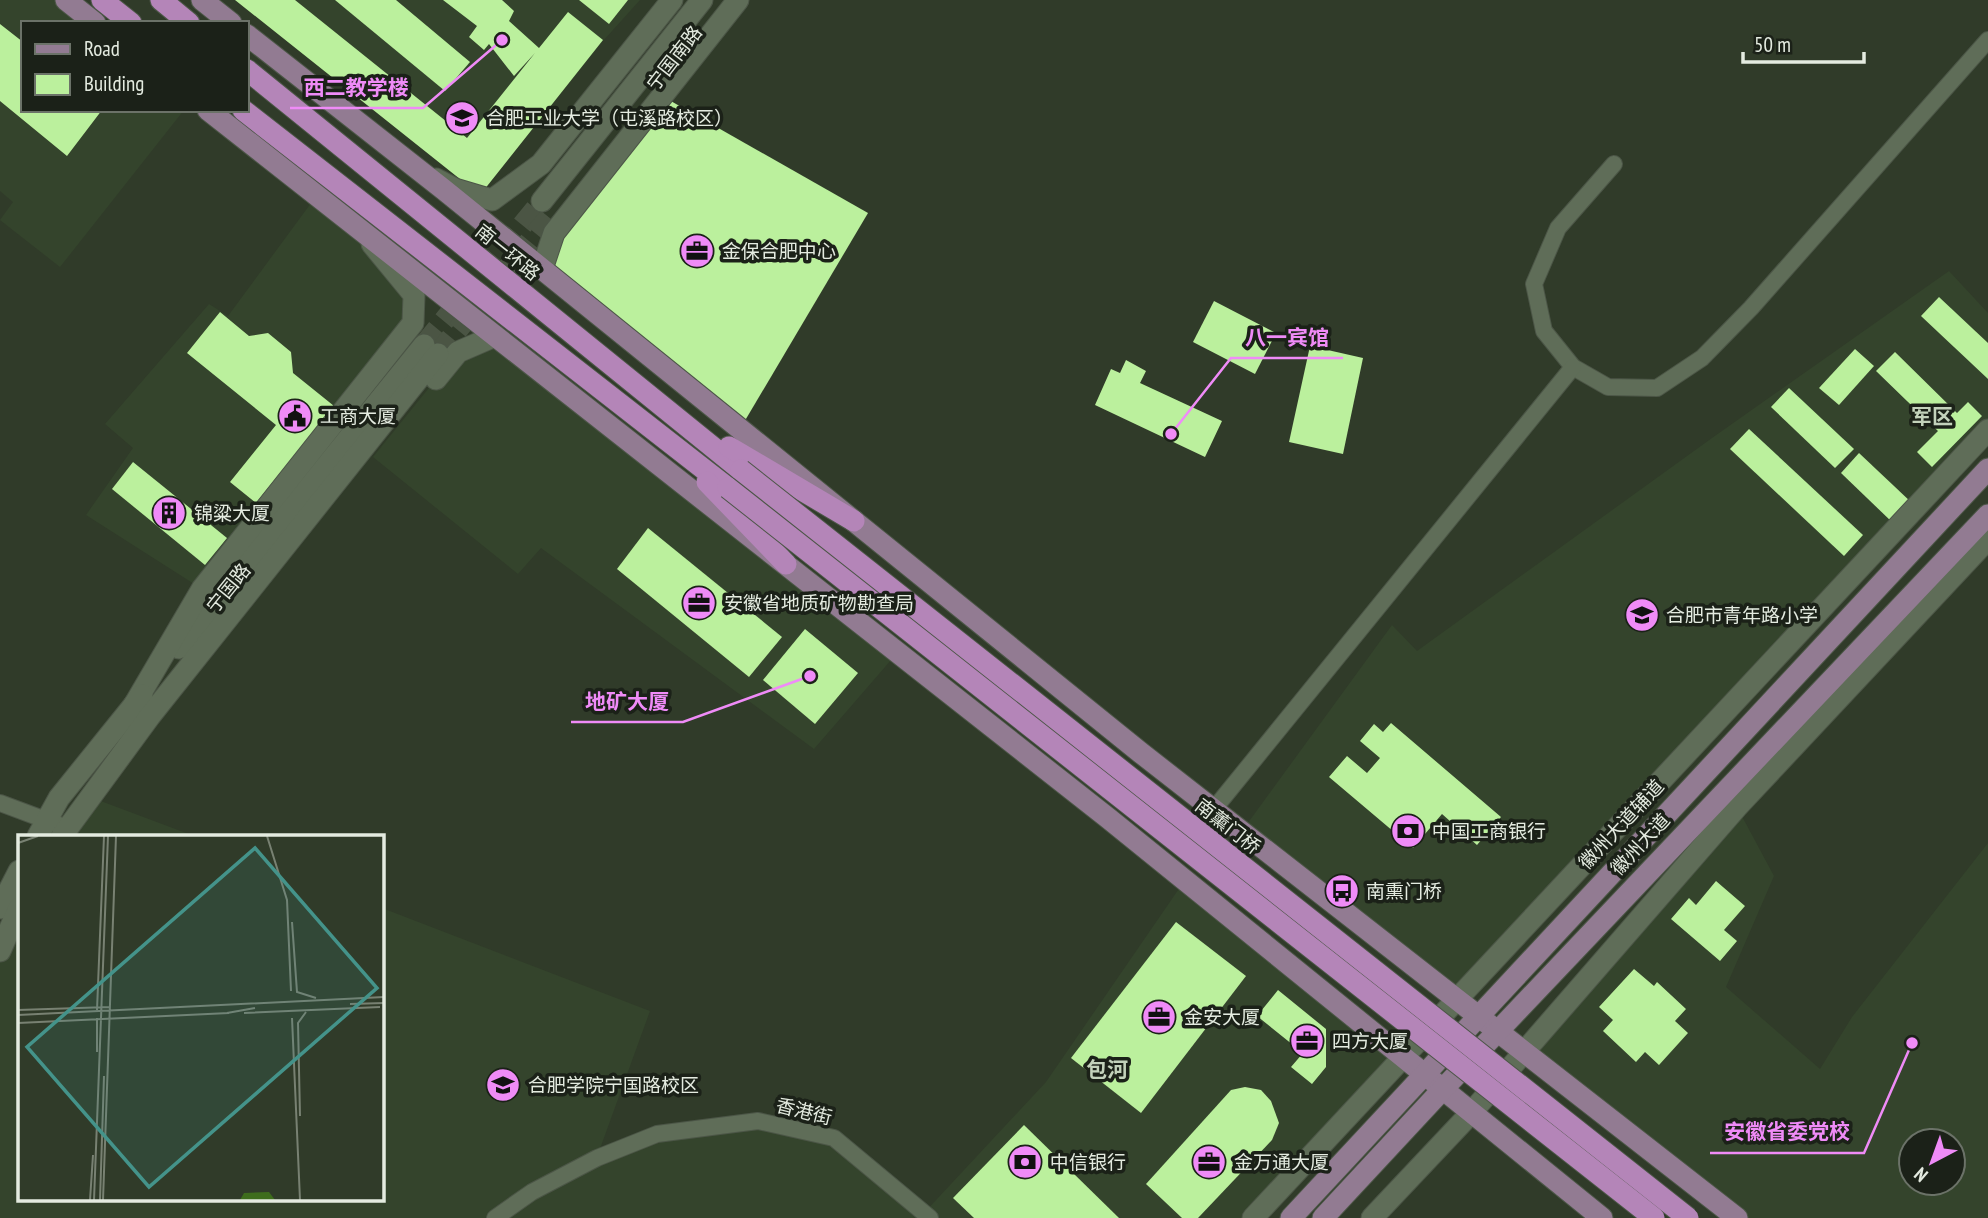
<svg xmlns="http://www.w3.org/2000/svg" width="1988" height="1218" font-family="'PT Sans Narrow','Noto Sans SC',sans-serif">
<rect width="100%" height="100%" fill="#303b29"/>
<!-- built -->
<g fill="#34442c" fill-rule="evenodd">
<polygon points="0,0 66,0 95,23 23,23 23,110 184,110 60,267 0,220 13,202 0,191"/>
<polygon points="235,0 640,0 603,41 480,195"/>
<polygon points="317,195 414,295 413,323 202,589 86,515 133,448 105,424 209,304 228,316"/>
<polygon points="1949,271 1988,313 1988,430 1458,999 1242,831 1392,625 1417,651 1712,438"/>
<polygon points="495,336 898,652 814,749 541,548 518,574 373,457 458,352"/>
<polygon points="90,797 194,836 62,836"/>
<path d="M1737,807L1774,876L1726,987L1820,1069L1852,1017L1988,843V1218H1737L1523,1053ZM1911,1141H1953V1183H1911Z"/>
<polygon points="1185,880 1404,1057 1253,1218 0,1218 0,951 19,908 19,1199 382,1199 382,908 650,1011 597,1157 657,1134 758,1121 834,1138 924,1213 1046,1082"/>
</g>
<!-- building -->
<g fill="#bbf09d">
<polygon points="235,0 295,0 467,138 535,53 514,76 489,44 484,50 469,37 477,26 443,0 502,0 514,11 509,21 539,48 568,12 603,40 480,195"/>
<polygon points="335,0 396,0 470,62 445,91"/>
<polygon points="579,0 628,0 609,24"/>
<polygon points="0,24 23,42 23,110 102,110 67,156 0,101"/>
<polygon points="662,96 868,213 740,429 542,269 554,233"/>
<polygon points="1939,297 1988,343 1988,379 1921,316"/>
<polygon points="1214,301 1276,333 1255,374 1193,342"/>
<polygon points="220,312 249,336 268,333 291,352 293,373 334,406 256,503 230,482 276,425 187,353"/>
<polygon points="1310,346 1363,358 1343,454 1289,442"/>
<polygon points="1855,349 1874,366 1839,405 1819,388"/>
<polygon points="1895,352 1957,413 1968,402 1982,416 1932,467 1917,452 1938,431 1876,371"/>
<polygon points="1126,360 1146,371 1140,383 1222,421 1205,457 1095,405 1111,369 1120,373"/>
<polygon points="1789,388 1854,449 1835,468 1771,407"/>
<polygon points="1749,429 1863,535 1844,556 1730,449"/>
<polygon points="1859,453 1912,503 1893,523 1841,473"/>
<polygon points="133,462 227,538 205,565 112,489"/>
<polygon points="648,528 782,637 749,677 617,569"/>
<polygon points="805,629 858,673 815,724 763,680"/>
<polygon points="1391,723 1501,817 1477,845 1442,814 1413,848 1329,777 1347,756 1367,773 1380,758 1360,741 1374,724 1383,732"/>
<polygon points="1716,881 1745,906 1724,930 1737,941 1720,961 1671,919 1689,898 1696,905"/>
<polygon points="1176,922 1246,976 1141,1113 1071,1058"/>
<polygon points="1634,969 1654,986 1657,982 1686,1009 1675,1021 1688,1033 1659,1065 1645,1052 1636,1062 1603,1031 1613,1020 1599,1007"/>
<polygon points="1278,990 1326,1029 1326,1067 1312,1084 1291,1067 1303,1053 1257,1016"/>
<polygon points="1245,1087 1261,1090 1271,1101 1279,1123 1272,1140 1198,1218 1182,1218 1146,1184 1231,1090"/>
<polygon points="1024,1125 1119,1218 974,1218 953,1198"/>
</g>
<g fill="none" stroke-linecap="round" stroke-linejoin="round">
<!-- secondary-tunnel -->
<g stroke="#4b5544" stroke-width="21" stroke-dasharray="21 10" stroke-linecap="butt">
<polyline points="424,345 542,201"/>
<polyline points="438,354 551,215"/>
</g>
<!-- street casing -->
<g stroke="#4c5647" stroke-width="18">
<g id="street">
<polyline points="1614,164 1558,228 1534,284 1544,331 1573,367 1608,387 1657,388 1702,358 1751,308 1988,40"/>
<polyline points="0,803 67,828"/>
<polyline points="1214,809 1573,367"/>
<polyline points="495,1218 532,1192 597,1158 657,1134 758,1121 834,1138 930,1218"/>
</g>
</g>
<!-- secondary casing -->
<g stroke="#4c5647" stroke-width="23">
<g id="secondary">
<polyline points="436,179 455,189 492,200 541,164 672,0"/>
<polyline points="542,201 702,0"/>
<polyline points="542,269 554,233 738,0"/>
<polyline points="436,379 458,352 495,336"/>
<polyline points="179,648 424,345"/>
<polyline points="134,705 202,589 413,323 414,295 372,244"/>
<polyline points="38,836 59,798 142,695"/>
<polyline points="62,836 150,716 438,354"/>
<polyline points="0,908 19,871"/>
<polyline points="0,951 19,908"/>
<polyline points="1253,1218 1988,430"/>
<polyline points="1372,1218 1471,1113 1737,807 1988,539"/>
</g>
</g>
<!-- primary casing -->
<g stroke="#4c5647" stroke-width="23">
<g id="primary">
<polyline points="66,0 95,23"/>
<polyline points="202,0 231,23"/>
<polyline points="247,35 443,189 1141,753 1737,1218"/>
<polyline points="208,110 1108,818 1602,1218"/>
<polyline points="1291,1218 1988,469"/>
<polyline points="1323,1218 1442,1090 1988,515"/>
</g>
</g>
<!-- highway casing -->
<g stroke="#4c5647" stroke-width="23">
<g id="highway">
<polyline points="102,0 131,23"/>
<polyline points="161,0 189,23"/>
<polyline points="247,70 741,470"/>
<polyline points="243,110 728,488"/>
<polyline points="729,447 854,521"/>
<polyline points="707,482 786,564"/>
</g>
</g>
<!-- street -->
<use href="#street" stroke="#5f6d58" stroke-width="16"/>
<!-- secondary -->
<use href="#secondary" stroke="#5f6d58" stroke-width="21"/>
<!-- primary -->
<use href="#primary" stroke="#927b92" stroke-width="21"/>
<!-- highway -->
<use href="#highway" stroke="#b485b8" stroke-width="21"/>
<!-- highway-bridge casing -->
<g stroke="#4c5647" stroke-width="23" stroke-linecap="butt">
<g id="highway-bridge">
<polyline points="741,470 1688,1218"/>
<polyline points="728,488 1654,1218"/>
</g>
</g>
<!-- highway-bridge -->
<use href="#highway-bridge" stroke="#b485b8" stroke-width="21"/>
</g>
<!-- icons -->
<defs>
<g id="university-disc" transform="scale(1.75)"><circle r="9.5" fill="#ef8bf7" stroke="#1b2118"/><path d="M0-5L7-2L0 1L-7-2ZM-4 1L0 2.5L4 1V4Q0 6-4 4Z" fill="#111"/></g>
<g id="office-disc" transform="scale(1.75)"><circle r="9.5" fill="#ef8bf7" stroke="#1b2118"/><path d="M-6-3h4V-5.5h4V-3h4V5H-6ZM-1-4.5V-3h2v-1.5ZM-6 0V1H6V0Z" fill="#111"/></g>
<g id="civic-disc" transform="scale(1.75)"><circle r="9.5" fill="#ef8bf7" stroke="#1b2118"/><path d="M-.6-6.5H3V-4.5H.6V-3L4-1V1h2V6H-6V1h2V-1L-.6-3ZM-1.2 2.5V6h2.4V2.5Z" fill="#111"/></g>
<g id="building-disc" transform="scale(1.75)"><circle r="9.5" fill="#ef8bf7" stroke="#1b2118"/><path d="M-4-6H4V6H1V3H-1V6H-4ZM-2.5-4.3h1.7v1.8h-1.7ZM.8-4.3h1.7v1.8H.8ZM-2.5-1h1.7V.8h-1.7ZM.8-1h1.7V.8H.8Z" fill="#111"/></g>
<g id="school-disc" transform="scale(1.75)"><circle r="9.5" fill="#ef8bf7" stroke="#1b2118"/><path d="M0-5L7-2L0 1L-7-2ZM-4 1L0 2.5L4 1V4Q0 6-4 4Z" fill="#111"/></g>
<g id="bank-disc" transform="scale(1.75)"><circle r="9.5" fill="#ef8bf7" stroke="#1b2118"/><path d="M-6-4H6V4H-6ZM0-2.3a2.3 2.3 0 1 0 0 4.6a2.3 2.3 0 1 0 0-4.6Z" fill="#111"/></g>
<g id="bus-disc" transform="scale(1.75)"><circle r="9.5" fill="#ef8bf7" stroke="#1b2118"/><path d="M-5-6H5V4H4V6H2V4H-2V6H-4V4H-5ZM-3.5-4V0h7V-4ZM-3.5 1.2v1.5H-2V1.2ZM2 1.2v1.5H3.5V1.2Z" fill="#111"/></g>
</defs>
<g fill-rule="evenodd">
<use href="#university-disc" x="462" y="118"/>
<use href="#office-disc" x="697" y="251"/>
<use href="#civic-disc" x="295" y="416"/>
<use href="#building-disc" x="169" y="513"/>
<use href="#office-disc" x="699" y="603"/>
<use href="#school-disc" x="1642" y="615"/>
<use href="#bank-disc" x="1408" y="831"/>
<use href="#bus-disc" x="1342" y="891"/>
<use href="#office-disc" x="1159" y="1017"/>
<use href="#office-disc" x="1307" y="1041"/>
<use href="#university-disc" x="503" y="1085"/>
<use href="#bank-disc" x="1025" y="1162"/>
<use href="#office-disc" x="1209" y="1162"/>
</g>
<g text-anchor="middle" stroke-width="7" stroke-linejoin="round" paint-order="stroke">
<!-- street labels -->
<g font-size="19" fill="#e4ebe0" stroke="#1b2118">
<text transform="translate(674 58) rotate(-52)" y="7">宁国南路</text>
<text transform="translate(508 252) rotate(39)" y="7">南一环路</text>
<text transform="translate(228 588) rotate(-51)" y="7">宁国路</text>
<text transform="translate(1621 824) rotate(-47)" y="7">徽州大道辅道</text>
<text transform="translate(1228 826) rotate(38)" y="7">南薰门桥</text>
<text transform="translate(1640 844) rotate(-47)" y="7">徽州大道</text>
<text transform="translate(804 1111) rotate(14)" y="7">香港街</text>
</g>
<!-- poi labels -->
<g font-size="19" fill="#e4ebe0" stroke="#1b2118" text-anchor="start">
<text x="486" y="125">合肥工业大学（屯溪路校区）</text>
<text x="722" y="258">金保合肥中心</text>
<text x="320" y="423">工商大厦</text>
<text x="194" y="520">锦粱大厦</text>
<text x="724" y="610">安徽省地质矿物勘查局</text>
<text x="1666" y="622">合肥市青年路小学</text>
<text x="1432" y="838">中国工商银行</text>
<text x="1366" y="898">南熏门桥</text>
<text x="1184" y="1024">金安大厦</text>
<text x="1332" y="1048">四方大厦</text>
<text x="528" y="1092">合肥学院宁国路校区</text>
<text x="1050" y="1169">中信银行</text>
<text x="1234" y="1169">金万通大厦</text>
</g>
<!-- neighbourhood labels -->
<g font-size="21" font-weight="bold" fill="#c3d2bb" stroke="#1b2118">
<text x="1932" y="424">军区</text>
<text x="1107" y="1077">包河</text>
</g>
</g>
<!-- overview -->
<g transform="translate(18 835)">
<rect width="366" height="366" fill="#303b29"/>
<path d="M251,357L257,365H222L226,358Z" fill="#3e6d1c"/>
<path fill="none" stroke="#788172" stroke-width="2" d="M249,1L269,65L273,156M0,8L20,1M274,87L279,157L298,163M332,169L366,168M0,175L91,172M79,175L86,1M209,178L237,173M226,178L362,172M0,180L366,162M274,183L282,365M0,188L211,178M79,217V183M282,281L280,188L288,177M72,365L75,320M76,365L90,1M82,365L86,241M85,365L98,1"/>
<path fill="#44938a" fill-opacity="0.15" stroke="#44938a" stroke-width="3.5" d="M237,13L359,153L131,352L9,212Z"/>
<rect width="366" height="366" fill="none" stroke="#e4ebe0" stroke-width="3.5"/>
</g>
<!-- callouts -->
<path fill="none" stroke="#ef8bf7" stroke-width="2.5" d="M502 40L423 108H290M1171 434L1231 358H1343M810 676L683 722H571M1912 1043L1864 1153H1710"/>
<g fill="#ef8bf7" stroke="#1b2118" stroke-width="2.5">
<circle cx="502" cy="40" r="7"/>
<circle cx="1171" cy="434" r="7"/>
<circle cx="810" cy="676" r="7"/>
<circle cx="1912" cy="1043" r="7"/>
</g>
<g font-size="21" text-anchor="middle" font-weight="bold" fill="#ef8bf7" stroke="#1b2118" stroke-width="7" stroke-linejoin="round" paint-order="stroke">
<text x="356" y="95">西二教学楼</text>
<text x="1287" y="345">八一宾馆</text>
<text x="627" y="709">地矿大厦</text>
<text x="1787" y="1139">安徽省委党校</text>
</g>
<!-- legend -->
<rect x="21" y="21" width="228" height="91" fill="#1b2118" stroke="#6b7268" stroke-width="2"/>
<rect x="35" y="44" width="35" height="10" fill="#927b92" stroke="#6b7268" stroke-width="2"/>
<text x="84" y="56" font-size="21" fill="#e4ebe0">Road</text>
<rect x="35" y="74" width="35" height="21" fill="#bbf09d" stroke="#6b7268" stroke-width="2"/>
<text x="84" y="91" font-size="21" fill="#e4ebe0">Building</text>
<!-- north arrow -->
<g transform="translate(1932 1162) rotate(221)"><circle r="33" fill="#1b2118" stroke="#6b7268" stroke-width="2"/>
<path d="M0-5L12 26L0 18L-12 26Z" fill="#ef8bf7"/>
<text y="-10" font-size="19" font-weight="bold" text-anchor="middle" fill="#e4ebe0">N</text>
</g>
<!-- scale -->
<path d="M1743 52v10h121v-10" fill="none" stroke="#e4ebe0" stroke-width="3.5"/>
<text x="1754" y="52" font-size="21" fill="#e4ebe0" stroke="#1b2118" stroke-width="5" paint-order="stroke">50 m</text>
</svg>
